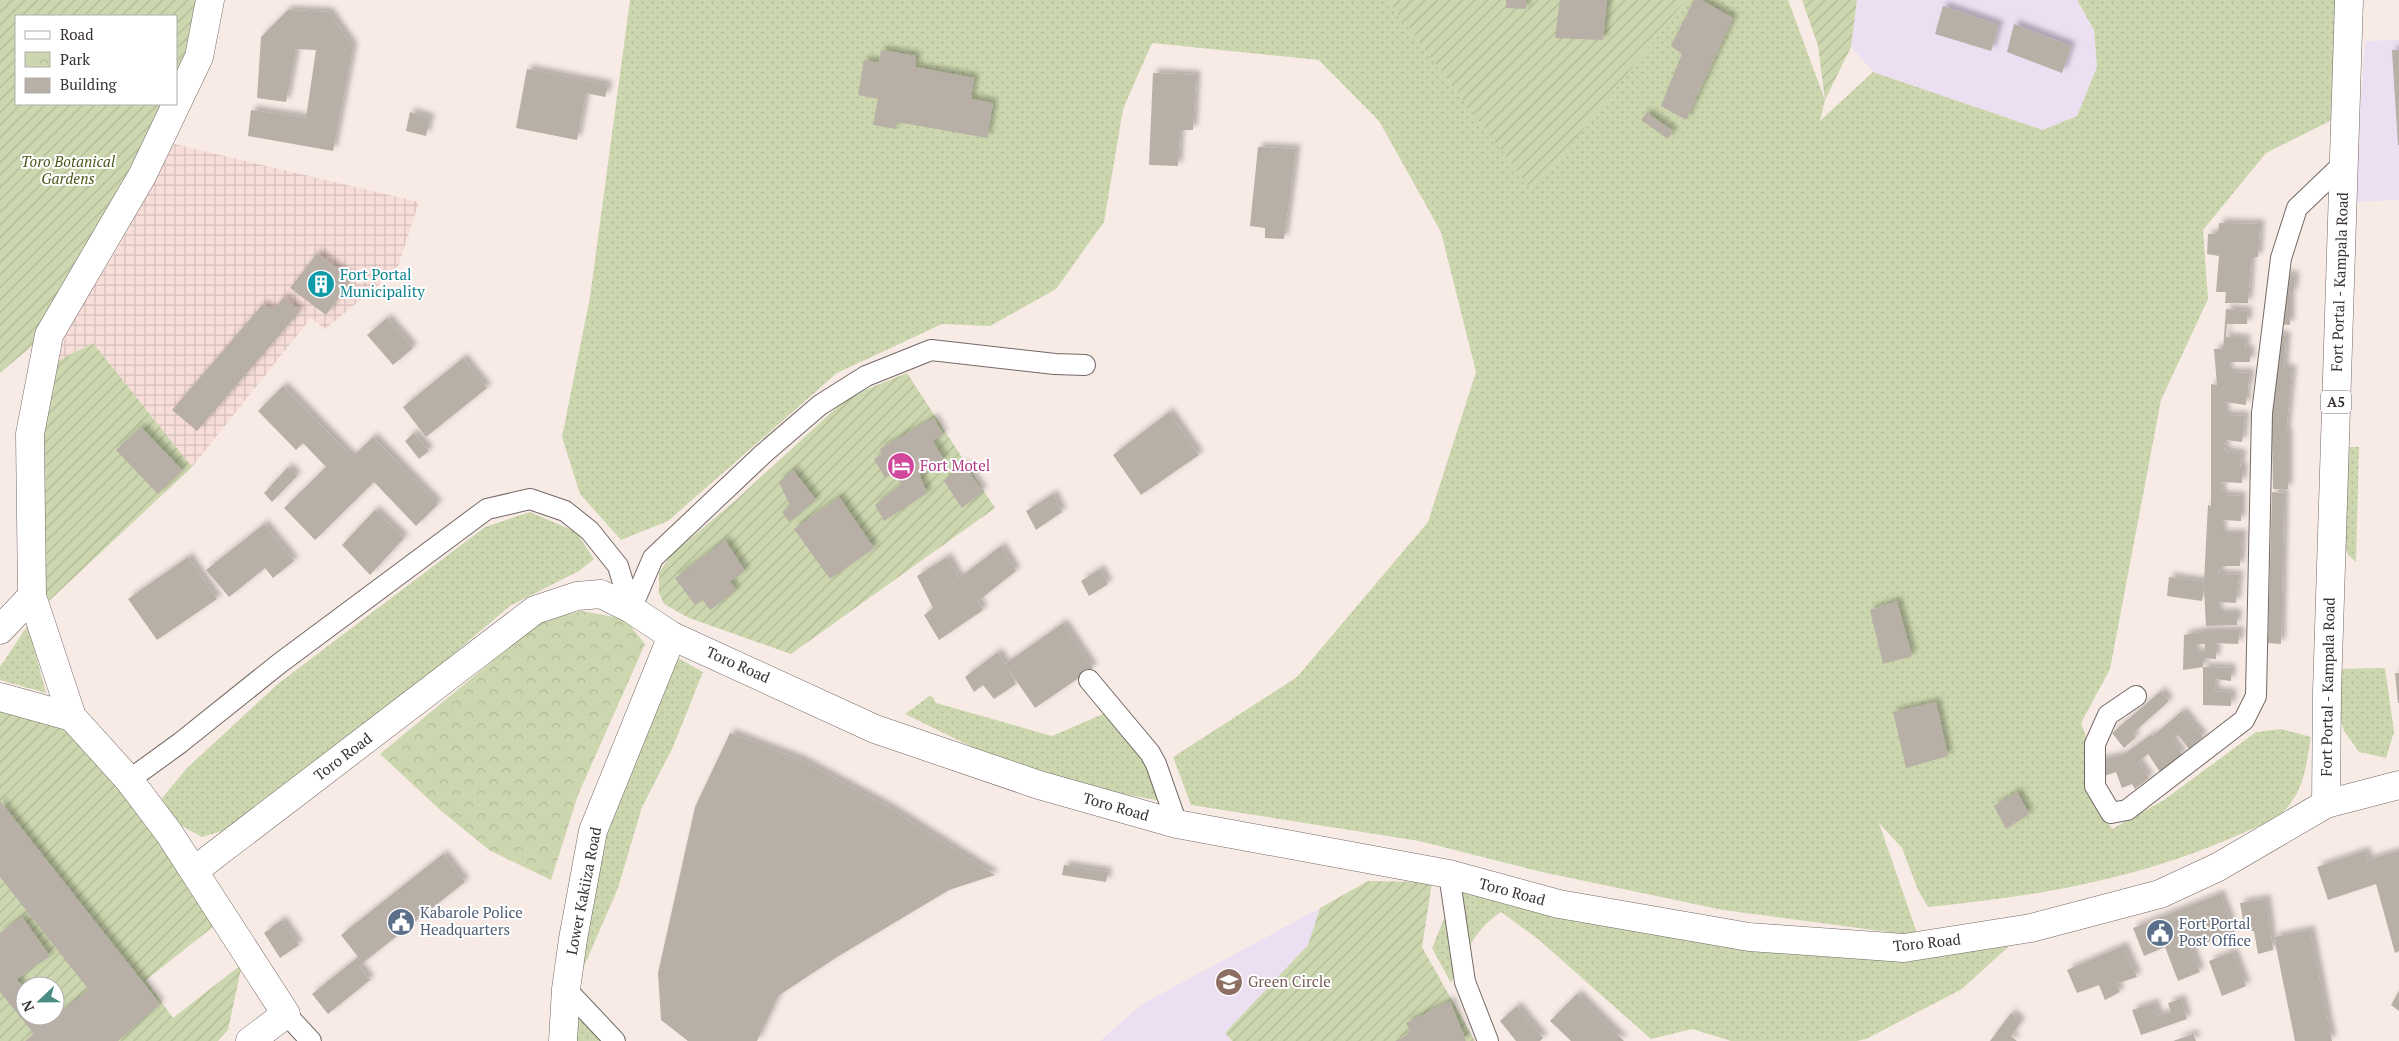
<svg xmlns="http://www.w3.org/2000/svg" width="2399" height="1041" font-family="'PT Serif',serif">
<defs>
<pattern id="industrial-grid" width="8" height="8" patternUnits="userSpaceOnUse" patternTransform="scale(1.25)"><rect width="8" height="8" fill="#f8ded9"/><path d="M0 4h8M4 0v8" fill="none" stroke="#d5bfbb"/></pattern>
<pattern id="grass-dots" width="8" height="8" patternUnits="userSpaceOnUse" patternTransform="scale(1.25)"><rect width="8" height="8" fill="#cdd7af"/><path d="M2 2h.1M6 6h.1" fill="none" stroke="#b1b997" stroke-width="1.8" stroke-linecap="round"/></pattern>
<pattern id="park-crowns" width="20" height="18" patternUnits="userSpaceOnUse" patternTransform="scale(1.25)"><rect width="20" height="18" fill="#cdd7af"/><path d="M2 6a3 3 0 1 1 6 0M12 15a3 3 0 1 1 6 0" fill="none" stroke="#b1b997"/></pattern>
<pattern id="garden-furrows" width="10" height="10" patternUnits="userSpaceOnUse" patternTransform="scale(1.25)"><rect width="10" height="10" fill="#cdd7af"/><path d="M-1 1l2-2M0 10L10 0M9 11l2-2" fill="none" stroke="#b1b997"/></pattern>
<filter id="shadow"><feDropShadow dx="4.5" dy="-4.5" stdDeviation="2.5" flood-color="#0004"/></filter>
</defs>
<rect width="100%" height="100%" fill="#f8ebe6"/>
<!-- industrial -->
<polygon fill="url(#industrial-grid)" points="174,144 419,202 397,270 325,329 311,318 192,467 93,343 56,362 70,324 115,253"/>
<!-- education -->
<g fill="#eddff2">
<polygon points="1857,0 2077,0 2094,30 2097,67 2077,116 2043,130 1873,72 1851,47"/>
<polygon points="2399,40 2399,200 2354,202 2365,41"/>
<polygon points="1320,908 1308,945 1225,1033 1231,1041 1100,1041 1142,1004"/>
</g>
<!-- grass -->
<g fill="url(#grass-dots)">
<path d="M630,0H1387L1533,191L1686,0H1788L1825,100L1820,121L1873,72L2043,130L2077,116L2097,67L2094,30L2077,0H2335L2334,119L2266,153L2203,230L2208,299L2161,400L2110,669L2081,723L2088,742L2101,810L2112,829L2164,800L2256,732L2281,729L2311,737C2306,764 2305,789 2285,810C2274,822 2253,828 2238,835C2140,879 2034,897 1928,907L1918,890L1902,848L1879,823L1918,936L1723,910L1542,872L1419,841L1191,805L1173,757L1297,677L1428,522L1476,372L1441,232L1379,121L1319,60L1152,43L1123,109L1104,222L1056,289L990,326L942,324L837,373L668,521L621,540L580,494L562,437L590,297Z"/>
<polygon points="2342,447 2359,447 2356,562 2348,555 2339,535"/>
<polygon points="530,512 576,532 594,559 579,571 510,606 413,688 239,826 202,837 169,819 162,798 187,768 279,683 485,527"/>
<polygon points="28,625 46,693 0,680 0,667"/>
<polygon points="678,658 703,672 673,747 642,807 618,888 582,971 577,955 601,848 671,660"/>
<polygon points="2385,668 2394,732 2386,758 2359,752 2344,731 2336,702 2334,669"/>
<polygon points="931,695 936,703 1052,736 1117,708 1173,803 1035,778 905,714"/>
<path d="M1461,877L1721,929L1903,945L2019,937L1962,989L1866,1039L1857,1041H1731L1692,1029L1651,1039L1538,939L1501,912C1473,931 1465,954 1451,983L1432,948Z"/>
<polygon points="574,1009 603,1041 573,1041"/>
</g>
<!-- park -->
<polygon fill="url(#park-crowns)" points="582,611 625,619 645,644 578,795 551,880 489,850 439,809 380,754 541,621"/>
<!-- garden -->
<g fill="url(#garden-furrows)" fill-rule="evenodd">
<path d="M0,0H206L200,55L135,188L52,329L0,373ZM16,16H176V104H16Z"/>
<polygon points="1387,0 1686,0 1533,192"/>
<polygon points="1802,0 1857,0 1851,47 1825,100 1818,46"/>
<polygon points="93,343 192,467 49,601 44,586 41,429 56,362"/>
<polygon points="907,373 995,508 791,654 689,618 664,604 659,593 659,572 672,554 736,500 848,397"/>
<path d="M0,698L67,724L138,805L219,922L146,980L173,1018L242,964L228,1030L218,1041H0ZM25,986H55V1016H25Z"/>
<polygon points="1368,881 1432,882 1422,947 1475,1041 1232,1041 1225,1033 1308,945 1320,908"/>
</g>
<!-- building -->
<g fill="#b8afa7" fill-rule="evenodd" filter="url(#shadow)">
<polygon points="1506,0 1526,0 1526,9 1506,8"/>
<polygon points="1560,0 1607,0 1603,40 1555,38"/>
<polygon points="1694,0 1701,0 1733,18 1686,120 1661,106 1682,54 1671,46"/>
<polygon points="1943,6 1999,25 1991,51 1935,34"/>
<polygon points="288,10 329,12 353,47 333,151 248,136 251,110 306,118 316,50 296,49 286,102 257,98 261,37"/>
<polygon points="2014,24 2071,46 2062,73 2007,52"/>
<polygon points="881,50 916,56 915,67 974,78 971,99 993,103 987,138 897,122 896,129 873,125 878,99 858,95 864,60 879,63"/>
<polygon points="2392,50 2399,50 2399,145 2398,145"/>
<polygon points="527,69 608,85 605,97 586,93 577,140 516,128"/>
<polygon points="1153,73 1196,75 1193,130 1180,130 1178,166 1149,165"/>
<polygon points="410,112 430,118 426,136 406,131"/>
<polygon points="1647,113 1673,131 1668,139 1641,120"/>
<polygon points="1258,147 1296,149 1284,239 1265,238 1265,228 1250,226"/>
<polygon points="2219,223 2260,224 2258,257 2251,258 2248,303 2225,303 2226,292 2216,292 2219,256 2207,254 2208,234 2218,234"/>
<polygon points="317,253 352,279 326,315 290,288"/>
<polygon points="2284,274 2295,276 2293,294 2290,293 2290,325 2277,324 2279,294 2290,293 2282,292"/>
<polygon points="284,297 300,311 197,431 172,410 263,304 272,311"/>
<polygon points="2226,309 2248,311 2247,324 2227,324 2226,337 2246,339 2245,350 2250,350 2250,362 2228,362 2228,372 2250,373 2248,388 2246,388 2246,405 2225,402 2225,415 2245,416 2242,442 2226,440 2224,451 2242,454 2240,467 2243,467 2242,483 2221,482 2222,495 2241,496 2241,521 2222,520 2222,534 2242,534 2240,566 2220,566 2219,574 2239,575 2236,603 2218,602 2218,613 2237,613 2237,625 2206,626 2204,588 2202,601 2167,596 2169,577 2204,582 2208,505 2211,506 2211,384 2217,385 2214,349 2223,349"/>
<polygon points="387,318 413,348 393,365 367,335"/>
<polygon points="2274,334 2286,336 2284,369 2292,369 2286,433 2288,433 2288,489 2273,489 2272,432 2270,431"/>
<polygon points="463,358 487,388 426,437 403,407"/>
<polygon points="283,386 352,457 373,437 438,504 416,526 374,482 315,540 284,508 326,467 303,443 296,450 258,411"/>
<polygon points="1169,412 1199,455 1141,495 1113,455"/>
<polygon points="934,418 943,435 933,441 944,460 919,474 927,493 884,521 875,505 901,485 894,473 885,478 874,459 882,454 880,449"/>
<polygon points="141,427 182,470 158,494 116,450"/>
<polygon points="414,433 429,451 419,459 405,441"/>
<polygon points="963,464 983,491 962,508 944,481"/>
<polygon points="288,467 297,476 272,502 264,493"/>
<polygon points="793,470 816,500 789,522 782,512 790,505 779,482"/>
<polygon points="2272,492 2284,493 2281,644 2268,643"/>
<polygon points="1053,494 1062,512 1036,530 1026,511"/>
<polygon points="839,497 874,548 830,579 794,529"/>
<polygon points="375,510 404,538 370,575 342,545"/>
<polygon points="264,524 294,561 273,578 265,568 229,597 206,570"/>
<polygon points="725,540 745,571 730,582 736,590 710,610 703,600 695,605 675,578"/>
<polygon points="1001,546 1016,571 978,601 983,610 939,640 924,615 933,608 917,576 947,557 959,578"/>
<polygon points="188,557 217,599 157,640 128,599"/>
<polygon points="1100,569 1108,584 1089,596 1081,581"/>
<polygon points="1897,601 1912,656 1883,664 1870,610"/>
<polygon points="1063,623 1093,668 1035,708 1007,667 1016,684 994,699 983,685 974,692 965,677 998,652 1005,664"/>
<path d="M2206,631H2240L2238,644L2216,643V659L2204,658L2203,667L2183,670L2184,635ZM2195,644H2205L2204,653H2195Z"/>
<polygon points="2203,667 2231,668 2231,681 2216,679 2214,691 2232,693 2231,706 2203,705"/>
<polygon points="2395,673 2399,673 2399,703 2398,703"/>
<polygon points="2161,691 2169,701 2133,733 2136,737 2124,748 2112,733"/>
<polygon points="1936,702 1948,756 1906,768 1893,712"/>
<polygon points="2182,711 2203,737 2189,749 2178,735 2172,740 2182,754 2171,764 2160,772 2148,754 2138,762 2149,778 2135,789 2132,784 2122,788 2116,772 2101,777 2097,761 2123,755 2152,734 2153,736"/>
<polygon points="730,733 801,760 888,807 995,875 949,890 837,957 778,996 757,1041 688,1041 661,1020 658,973 695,807"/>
<polygon points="2017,792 2029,814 2006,829 1994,806"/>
<polygon points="0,801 160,1004 118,1041 25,1041 34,1034 0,992 0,933 22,917 50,956 16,979 25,989 25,1016 47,1016 50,1020 89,990 0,877"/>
<polygon points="2365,851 2368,860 2399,851 2399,951 2395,953 2376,884 2328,900 2317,867"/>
<polygon points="443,854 465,882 359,966 370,980 328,1014 312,994 358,957 341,935"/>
<polygon points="1064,865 1108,872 1106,882 1062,875"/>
<polygon points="2220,894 2234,932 2191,949 2200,972 2178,981 2165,947 2144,956 2133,928"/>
<polygon points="2266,899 2273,950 2258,954 2254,931 2245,931 2240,903"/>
<polygon points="282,920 299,945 280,958 264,933"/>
<polygon points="2310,930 2332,1041 2295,1041 2291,1021 2274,937"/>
<polygon points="2123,946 2137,977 2116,984 2120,992 2105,1000 2099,985 2077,993 2067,970"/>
<polygon points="2233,952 2246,986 2222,996 2209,961"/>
<polygon points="2399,991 2399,1011 2391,1005"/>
<polygon points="1577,994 1624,1041 1571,1041 1550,1021"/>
<polygon points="2181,999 2187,1019 2141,1035 2132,1010 2154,1003 2158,1016 2171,1012 2168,1003"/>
<polygon points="1450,1001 1466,1041 1396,1041 1411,1033 1406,1023"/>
<polygon points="1517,1006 1543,1038 1540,1041 1516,1041 1500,1021"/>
<polygon points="2011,1013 2021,1022 2011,1036 2017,1041 1990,1041"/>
<polygon points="2193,1034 2196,1041 2173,1041"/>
</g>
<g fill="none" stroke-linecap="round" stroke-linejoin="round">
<!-- minor casing -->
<g stroke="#736864" stroke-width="22">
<g id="minor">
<polyline points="631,609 653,558 763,454 820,405 866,376 931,350 1055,364 1085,365"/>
<polyline points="1089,680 1150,753 1156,764 1177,824"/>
<polyline points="2136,696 2108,715 2095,744 2095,786 2111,813 2127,810 2244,720 2256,696 2262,413 2281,258 2297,208 2343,164"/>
<polyline points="129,780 180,743 280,663 487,509 530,499 565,511 590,531 618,566 631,609"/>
<polyline points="1449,874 1465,982 1488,1041"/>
<polyline points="566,989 615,1041"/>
<polyline points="286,1014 311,1041"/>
</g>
</g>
<!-- secondary casing -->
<g stroke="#736864" stroke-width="29">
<g id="secondary">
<polyline points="210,0 199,57 142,176 49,335 30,434 32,596 72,717 129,780 169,833 286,1014 250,1041"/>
<polyline points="0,630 32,596"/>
<polyline points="0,697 72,717"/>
<polyline points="195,870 535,610 577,596 601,594 631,609 672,636 875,729 1039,785 1177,824 1449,874 1559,904 1749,937 1904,948 2031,928 2160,894 2218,867 2326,804"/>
<polyline points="563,1041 566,989 573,939 593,831 672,636"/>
</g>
</g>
<!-- trunk casing -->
<g stroke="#736864" stroke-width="29">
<polyline id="trunk" points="2349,0 2327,692 2326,804 2399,785"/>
</g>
<!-- minor -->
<use href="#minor" stroke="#fff" stroke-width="20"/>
<!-- secondary -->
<use href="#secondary" stroke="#fff" stroke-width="28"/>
<!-- trunk -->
<use href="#trunk" stroke="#fff" stroke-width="28"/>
</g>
<!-- icons -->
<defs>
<g id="building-disc" transform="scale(1.4375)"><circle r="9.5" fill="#0f9aa8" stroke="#fff"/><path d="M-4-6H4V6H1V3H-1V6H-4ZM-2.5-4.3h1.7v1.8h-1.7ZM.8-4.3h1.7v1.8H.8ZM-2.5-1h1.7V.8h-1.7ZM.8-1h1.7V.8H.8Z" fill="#fff"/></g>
<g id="hotel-disc" transform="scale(1.4375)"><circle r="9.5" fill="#d1479c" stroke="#fff"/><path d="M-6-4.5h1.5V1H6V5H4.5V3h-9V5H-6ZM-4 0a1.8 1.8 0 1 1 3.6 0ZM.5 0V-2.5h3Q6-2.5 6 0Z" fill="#fff"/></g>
<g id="civic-disc" transform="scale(1.4375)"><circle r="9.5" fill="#5c6f8a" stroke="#fff"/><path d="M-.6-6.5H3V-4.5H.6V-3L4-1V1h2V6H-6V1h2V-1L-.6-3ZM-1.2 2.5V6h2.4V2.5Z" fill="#fff"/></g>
<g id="school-disc" transform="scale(1.4375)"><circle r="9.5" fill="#8d6e63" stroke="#fff"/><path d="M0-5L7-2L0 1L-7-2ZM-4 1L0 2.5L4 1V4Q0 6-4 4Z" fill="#fff"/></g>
</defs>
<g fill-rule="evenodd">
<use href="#building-disc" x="321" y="284"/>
<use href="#hotel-disc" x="901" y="466"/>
<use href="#civic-disc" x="401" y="922"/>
<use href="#civic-disc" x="2160" y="933"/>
<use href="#school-disc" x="1229" y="982"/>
</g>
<g text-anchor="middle" stroke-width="4" stroke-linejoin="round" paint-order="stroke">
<!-- shield labels -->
<rect fill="#fff" stroke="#73706e" stroke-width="1" x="2321" y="390.5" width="30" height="23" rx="4"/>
<g font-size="14" font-weight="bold" fill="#373230">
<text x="2336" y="407">A5</text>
</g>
<!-- park labels -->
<g font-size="15" font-style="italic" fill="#4c581b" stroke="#fff">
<text x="68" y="167">Toro Botanical<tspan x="68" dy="17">Gardens</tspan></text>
</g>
<!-- culture labels -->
<g font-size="15" fill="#0d838f" stroke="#fff" text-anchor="start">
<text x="340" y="280">Fort Portal<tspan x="340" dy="17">Municipality</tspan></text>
</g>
<!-- street labels -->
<g font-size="15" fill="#373230" stroke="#fff">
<text transform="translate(2340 282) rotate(-88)" y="5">Fort Portal - Kampala Road</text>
<text transform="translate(738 665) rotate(24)" y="5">Toro Road</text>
<text transform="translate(2328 687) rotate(-89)" y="5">Fort Portal - Kampala Road</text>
<text transform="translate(343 757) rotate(-37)" y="5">Toro Road</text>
<text transform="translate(1116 807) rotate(16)" y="5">Toro Road</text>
<text transform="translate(584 891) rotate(-79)" y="5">Lower Kakiiza Road</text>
<text transform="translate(1512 892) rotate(15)" y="5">Toro Road</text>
<text transform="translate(1927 943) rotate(-6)" y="5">Toro Road</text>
</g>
<!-- hotel labels -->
<g font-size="15" fill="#b23c85" stroke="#fff" text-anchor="start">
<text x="920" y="471">Fort Motel</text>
</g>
<!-- service labels -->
<g font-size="15" fill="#4e5e75" stroke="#fff" text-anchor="start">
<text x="420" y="918">Kabarole Police<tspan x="420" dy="17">Headquarters</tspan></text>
<text x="2179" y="929">Fort Portal<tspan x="2179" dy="17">Post Office</tspan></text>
</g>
<!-- education labels -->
<g font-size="15" fill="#785e54" stroke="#fff" text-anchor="start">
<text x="1248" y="987">Green Circle</text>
</g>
</g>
<!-- legend -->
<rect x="15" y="15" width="162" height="90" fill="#ffffff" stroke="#afadac"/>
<rect x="25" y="31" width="25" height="8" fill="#ffffff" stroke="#afadac"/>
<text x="60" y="40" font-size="15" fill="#373230">Road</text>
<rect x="25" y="52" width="25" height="15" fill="url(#park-crowns)" stroke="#afadac"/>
<text x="60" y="65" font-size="15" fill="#373230">Park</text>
<rect x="25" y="78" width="25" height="15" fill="#b8afa7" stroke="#afadac"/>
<text x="60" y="90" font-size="15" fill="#373230">Building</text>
<!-- north arrow -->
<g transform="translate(40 1001) rotate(248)"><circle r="24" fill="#ffffff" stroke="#afadac"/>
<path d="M0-4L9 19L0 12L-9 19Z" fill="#498d83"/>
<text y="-8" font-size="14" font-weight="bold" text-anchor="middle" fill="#373230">N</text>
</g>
</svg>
